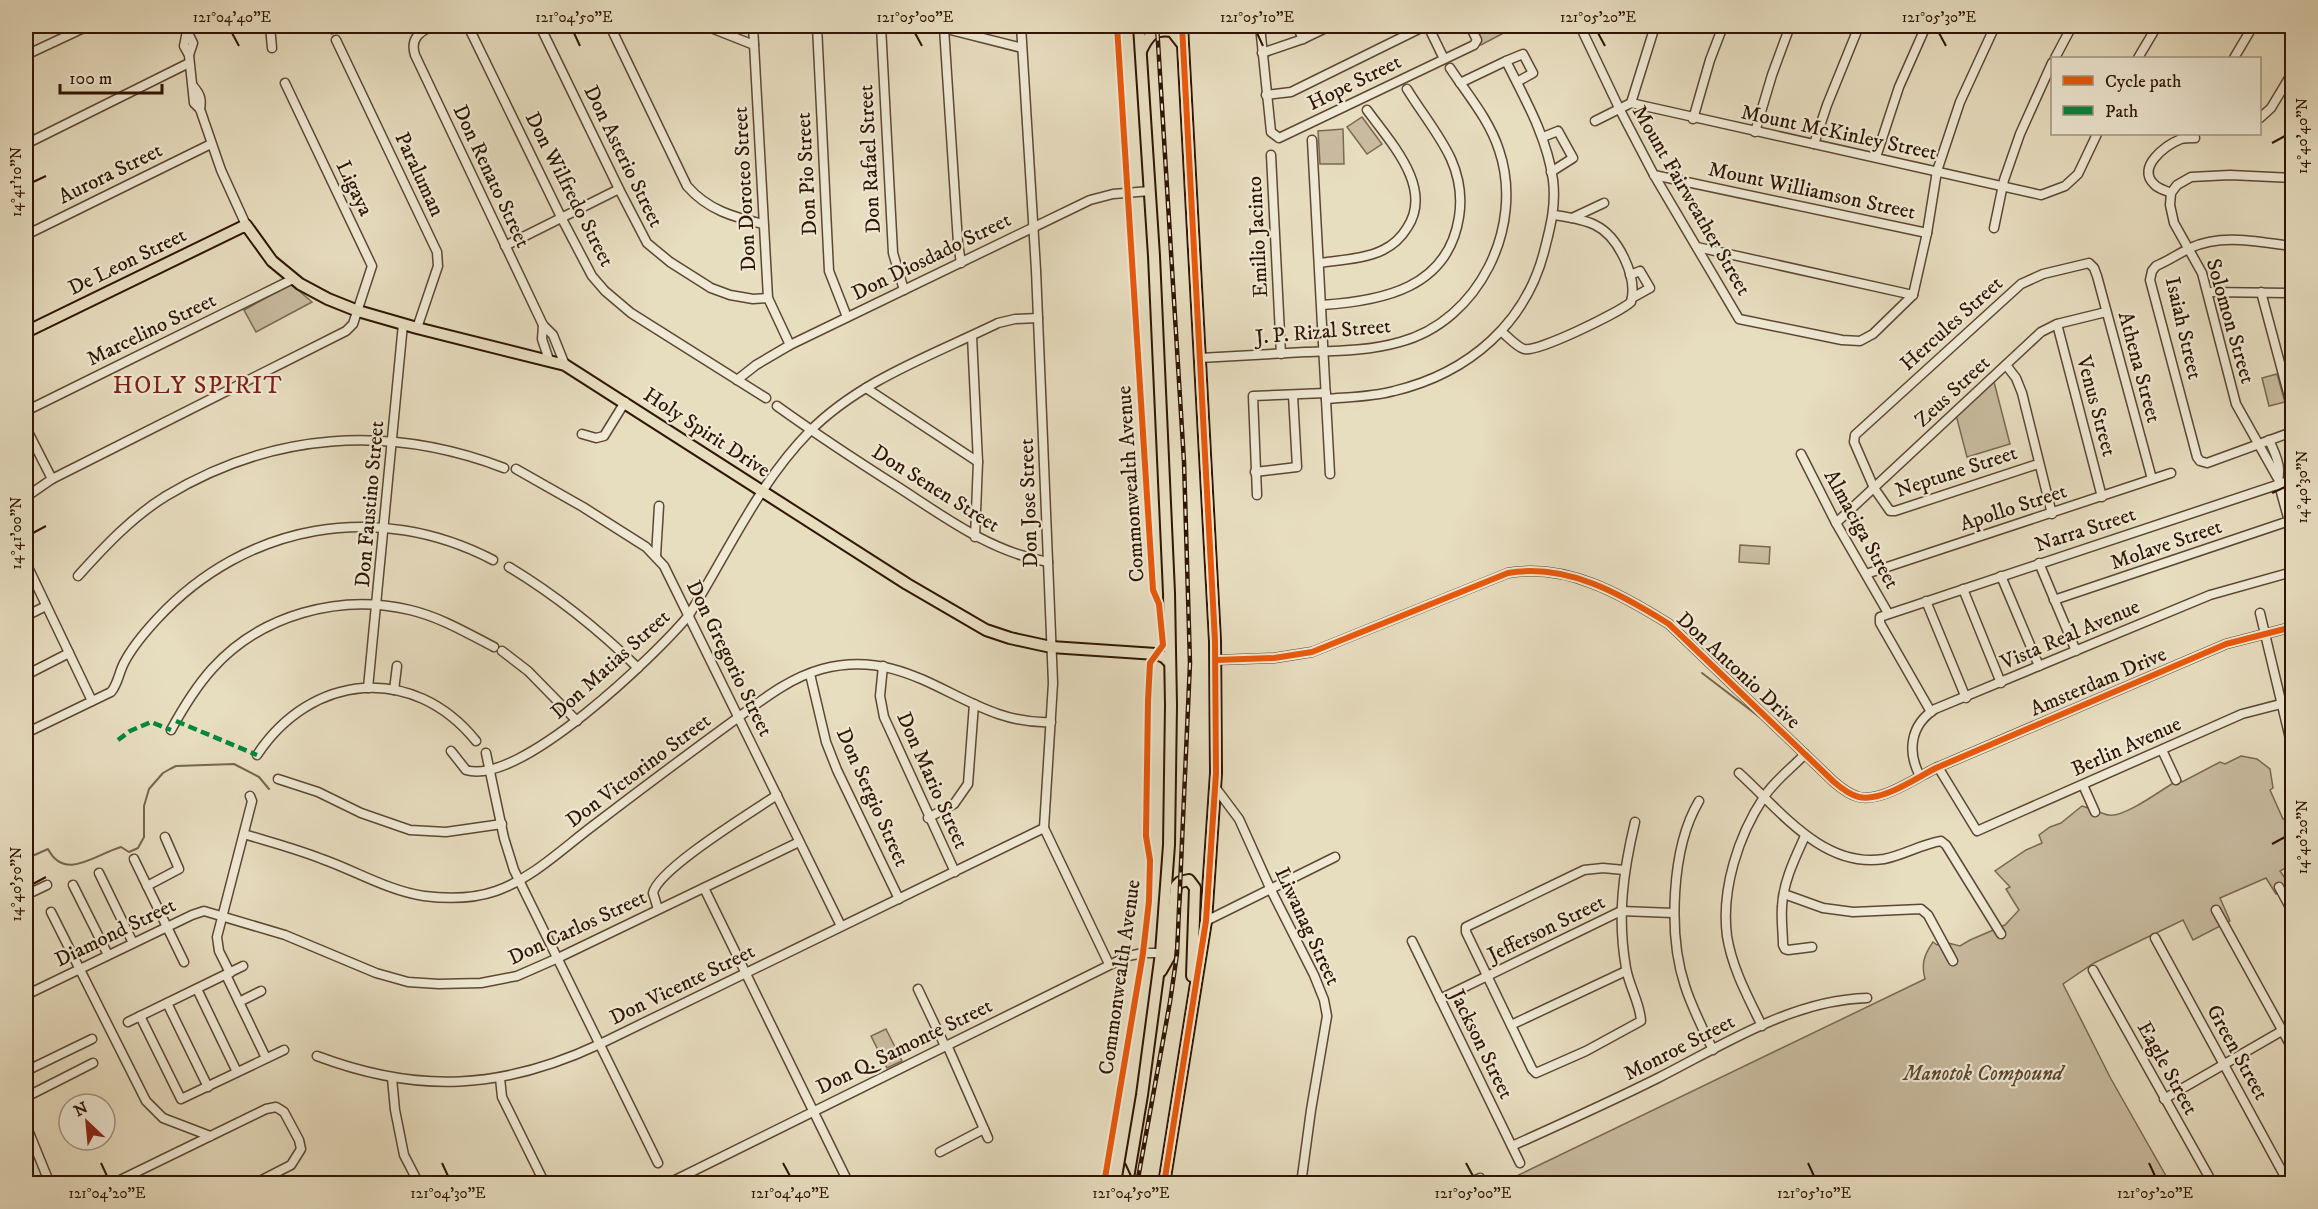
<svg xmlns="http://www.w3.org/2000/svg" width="2318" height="1209" font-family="'IM FELL DW Pica',serif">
<rect width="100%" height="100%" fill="#e7ddbf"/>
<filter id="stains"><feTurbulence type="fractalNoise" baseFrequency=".00333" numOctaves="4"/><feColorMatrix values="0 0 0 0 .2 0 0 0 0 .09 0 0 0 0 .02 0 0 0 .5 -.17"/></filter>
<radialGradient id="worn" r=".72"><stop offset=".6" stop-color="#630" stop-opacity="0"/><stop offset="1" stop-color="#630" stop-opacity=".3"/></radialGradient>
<!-- green -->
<g fill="#c8bb9f" stroke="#7c6851" stroke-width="1.5">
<polygon points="1472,26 1517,26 1481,45"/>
<polygon points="1362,117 1382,144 1367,154 1347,127"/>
<polygon points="1343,129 1344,164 1320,164 1318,131"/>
<polygon points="291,284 312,302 256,332 244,310"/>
<polygon points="2277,374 2285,402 2269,406 2262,378"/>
<polygon points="1993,378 2010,444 1967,457 1956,415"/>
<polygon points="1740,545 1770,547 1769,564 1739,562"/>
<path d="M2241,756L2257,759L2270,769L2273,788L2270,790L2283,819L2292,816V864L2280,871L2292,888L2276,894L2266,878L2220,898L2230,921L2193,940L2183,920L2094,963L2063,984L2111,1079L2170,1183L1500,1184L1925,979C1921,964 1924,955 1933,942L1937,945L1944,942L1960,946L1970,940L2005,925L2019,910L2006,889L2010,887L1995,871L2026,850L2042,843L2039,835L2050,827L2061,823L2082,806C2091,808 2102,814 2109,815C2125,818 2165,787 2180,779L2182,782L2220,762L2225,764Z"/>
<polygon points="886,1029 902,1061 887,1068 871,1036"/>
</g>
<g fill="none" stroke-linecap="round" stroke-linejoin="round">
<!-- stream -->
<g stroke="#78644d" stroke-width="2">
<polyline points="1702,673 1766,722"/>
<path d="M26,854L30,857L48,849C65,882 96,854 121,847L129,852L138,848L144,837V806L149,789L163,773L170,769L176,766L234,764L259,777L269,789"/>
</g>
<!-- minor casing -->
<g stroke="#5d4732" stroke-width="11">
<g id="minor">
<polyline points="188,26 184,46 189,55 194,103 200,109 221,170 246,225"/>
<polyline points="270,26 272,48"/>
<polyline points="330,26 332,29"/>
<path d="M432,26C419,32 410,39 415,55L543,325L553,335L565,365"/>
<polyline points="468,26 561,217 592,276 605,291 631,313 766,398"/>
<polyline points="540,26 619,189 647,243 670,262 711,288 730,295 753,299 768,298"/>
<path d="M610,26L687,186C708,210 733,217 763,224"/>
<polyline points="706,26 754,45"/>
<polyline points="753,26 768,298 790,345"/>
<polyline points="817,26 829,271 847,317"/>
<polyline points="881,26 893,253 904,290"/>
<polyline points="935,26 1022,48"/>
<polyline points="1021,26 1036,270 1053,683 1044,828 1109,964"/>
<polyline points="1260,26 1271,132 1279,138 1474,45 1477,40 1470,26"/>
<polyline points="1297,26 1303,39"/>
<polyline points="1428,26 1444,59"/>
<polyline points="1580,26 1620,110 1654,175 1739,319 1842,340 1860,341 1873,334 1913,295 1927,233 1937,171 1960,102 1995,26"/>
<polyline points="2287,26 2292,30"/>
<polyline points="944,28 958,243 961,263"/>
<polyline points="188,33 193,43 189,55"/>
<polyline points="336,40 437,252 438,266 417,328"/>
<polyline points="1262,53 1303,39 1330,26"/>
<polyline points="26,55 88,26"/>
<polyline points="2055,58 2072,26"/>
<polyline points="2138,58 2157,26"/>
<polyline points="2234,58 2253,26"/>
<polyline points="1506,61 1523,54 1533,73 1517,82"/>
<path d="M193,86C200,94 202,99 200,109"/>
<polyline points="1266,95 1291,92 1425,26"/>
<polyline points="1631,103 2041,195 2065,186 2078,174 2097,134"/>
<polyline points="2260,118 2271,108 2292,73"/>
<polyline points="1693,119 1710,60 1723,26"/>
<polyline points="1595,121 1631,103 1655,26"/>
<polyline points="1755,132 1772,75 1790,26"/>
<polyline points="1543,137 1558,131 1573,158 1551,172"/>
<polyline points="1312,140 1330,474"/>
<polyline points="26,144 189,63"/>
<polyline points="1814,144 1827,105 1859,26"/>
<polyline points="1271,155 1281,354"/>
<polyline points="1876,157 1899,87 1926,26"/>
<polyline points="1654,175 1927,233"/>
<path d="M2171,193C2165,190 2158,189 2154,184C2136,167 2166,145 2181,139C2185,138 2191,138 2195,138"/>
<polyline points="1572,218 1604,203"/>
<polyline points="1994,228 2004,180 2020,134 2052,63"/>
<polyline points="26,235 211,144"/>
<polyline points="505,246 619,189"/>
<path d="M2292,246C2258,242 2222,233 2190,248C2178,254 2168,261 2156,266L2152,271L2150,280L2197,457L2200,461L2207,463L2292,432"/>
<polyline points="1697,247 1913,295"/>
<path d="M1320,263C1340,260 1365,259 1383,250C1393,245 1401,238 1407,228C1434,188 1391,143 1367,110"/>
<polyline points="1630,275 1640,271 1650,288 1632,298"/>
<polyline points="2208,292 2292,293"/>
<polyline points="2261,292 2292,408"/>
<path d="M1322,305C1383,301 1448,288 1459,217C1462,198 1459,177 1451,159C1440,135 1421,112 1407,89"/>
<polyline points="2057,324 2102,497"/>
<polyline points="543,325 542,339 549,360"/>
<path d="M1502,332C1508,337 1517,347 1524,349C1537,353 1620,312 1631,302C1638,277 1618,236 1595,225C1583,219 1567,217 1554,215"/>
<polyline points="972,336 978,462 975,537"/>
<path d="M1200,358C1235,356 1270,354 1305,352C1336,351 1369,351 1400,342C1479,321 1525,226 1499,150C1489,119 1467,94 1450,68"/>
<polyline points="2006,365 2016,378 2022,393 2052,514"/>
<polyline points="737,380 756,365 790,345 1090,200 1113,194 1150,191"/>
<polyline points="866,388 978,462"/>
<path d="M1326,399C1349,397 1372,397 1394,391C1469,373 1527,323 1545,248C1551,225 1556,204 1553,180C1547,137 1525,99 1506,61L1460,83"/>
<path d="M777,406C816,434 857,461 898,487C946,518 991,552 1048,562"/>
<polyline points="26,411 293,279"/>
<polyline points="26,428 52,479"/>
<polyline points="582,434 596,438 604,436 625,402"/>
<path d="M2269,440C2273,449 2279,460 2279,470C2279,475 2278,479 2279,485L2292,532"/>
<polyline points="1801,454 1836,523 1888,613"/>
<polyline points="2038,464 1895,511 1890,511 1874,488 1854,442 1855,435 2021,284 2043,274 2089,263 2094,268 2097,276 2152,479"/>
<polyline points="516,469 583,507 646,547 664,566 841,926"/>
<polyline points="1255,472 1297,467 1293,395"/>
<polyline points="2277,477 2236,404 2202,273 2174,223 2170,205 2171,193 2177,185 2191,177 2230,175 2292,178"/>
<polyline points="1257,495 1253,396 1326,393"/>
<polyline points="26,497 52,479 346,331 353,324 372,266 285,83"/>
<polyline points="1836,523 2041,332 2057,324 2106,312"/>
<polyline points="656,556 659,506"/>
<polyline points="26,563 92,701"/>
<polyline points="2039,563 2076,651"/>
<path d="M509,567C557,596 598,629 638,668"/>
<polyline points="1866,574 2171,473"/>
<path d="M78,576C104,547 132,517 166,496C272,432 388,424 504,468"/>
<polyline points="2001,576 2039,666"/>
<polyline points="1963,589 2001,683"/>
<polyline points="2054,600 2289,521"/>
<polyline points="1926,601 1966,698"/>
<polyline points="2260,613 2292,747"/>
<polyline points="26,616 46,606"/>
<polyline points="502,651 528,671 577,721"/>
<path d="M1216,660L1274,658L1312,652L1508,573C1567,563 1621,594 1669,624L1834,782C1841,788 1850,795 1859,797C1882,802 1916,778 1936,768L2226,644L2292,627"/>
<polyline points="883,666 880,696 884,717 955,872"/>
<polyline points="810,674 826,742 837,770 899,899"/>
<polyline points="26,675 69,653"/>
<polyline points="368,688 403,324"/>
<polyline points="394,690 397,666"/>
<polyline points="1931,712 1880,623 1880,617 2292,480"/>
<path d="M171,730C183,708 195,688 212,669C260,615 340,593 410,610C440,617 467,633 494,647"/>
<path d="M26,733L111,692C118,684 119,672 124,663C132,647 145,632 157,619C246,523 378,500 493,560"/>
<polyline points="2162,750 2176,780"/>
<path d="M451,751L466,770C519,787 656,655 689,615C727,554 758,484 809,432C860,380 933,355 998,323L1015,319L1038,318"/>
<polyline points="486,753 504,838 514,870 658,1163"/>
<path d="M257,755C311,673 413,663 476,741"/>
<polyline points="1938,767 1977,831 2242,714 2292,701"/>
<path d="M1739,773C1779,809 1823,869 1884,859C1904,855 1922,844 1941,841L1946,845L2001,934"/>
<path d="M1920,776C1907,752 1910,725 1935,709L2210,595L2292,572"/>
<polyline points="278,779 318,792 361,813 410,830 446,832 502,824"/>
<polyline points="2083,785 2095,812"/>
<polyline points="1215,787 1239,819 1271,890 1314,975 1324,1000 1327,1016 1311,1110 1301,1184"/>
<path d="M1699,801C1671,848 1668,935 1685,986C1692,1008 1703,1029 1713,1050"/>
<polyline points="928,818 954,804 968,784 974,704"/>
<path d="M244,834C270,842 297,849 322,859C356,871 389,891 424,896C448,899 473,899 496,891C533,878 563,848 594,825C641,789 688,754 736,719C762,700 789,678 822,669C917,644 965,726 1051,722"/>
<path d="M1805,836C1795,858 1783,882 1782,907C1781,920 1783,933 1783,945L1785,949L1788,950L1812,947"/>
<polyline points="134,859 184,962"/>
<path d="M1624,870L1603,868L1584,870L1466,927V932L1532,1069L1536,1073L1586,1051L1641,1021C1640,1003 1629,986 1626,968C1617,917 1623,872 1635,822"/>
<polyline points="99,873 133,943"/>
<polyline points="73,885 108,955"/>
<polyline points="147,886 179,869 165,837"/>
<polyline points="2279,887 2292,911"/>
<polyline points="704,888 849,1184"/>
<polyline points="1784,894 1823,908 1853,912 1921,909 1928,915 1953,961"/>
<polyline points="26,895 47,885"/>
<path d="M658,909L653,893C658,869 752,812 777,795"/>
<polyline points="2216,910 2292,1048"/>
<polyline points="51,912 146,1101 163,1118 210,1136"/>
<polyline points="1206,921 1335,857"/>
<polyline points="2155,938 2289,1184"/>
<polyline points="1412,941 1520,1163"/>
<polyline points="2093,970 2213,1184"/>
<polyline points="230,973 219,951 217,937 252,801 250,796"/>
<polyline points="226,975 266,1058"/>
<polyline points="197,989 237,1072"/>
<polyline points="918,989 945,1046"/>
<polyline points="26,995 192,915 204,911 285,935 376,973 408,982 439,984 481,983 517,976 558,958 799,842"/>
<polyline points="1440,999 1621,911 1673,913"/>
<polyline points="239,1002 261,991"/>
<polyline points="167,1003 208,1087"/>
<polyline points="140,1016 181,1099 284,1050"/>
<polyline points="128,1022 243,966"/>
<polyline points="1511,1025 1626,971"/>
<path d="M1762,1026C1748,997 1732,968 1727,936C1721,890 1738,836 1764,797C1774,781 1792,768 1805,754"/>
<polyline points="947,1045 988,1138"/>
<path d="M317,1056C418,1094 502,1090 600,1044L1044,828"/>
<polyline points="26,1071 92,1039"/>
<polyline points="392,1078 395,1110 404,1155 419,1184"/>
<polyline points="500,1078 502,1097 545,1184"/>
<polyline points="26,1097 93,1063"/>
<polyline points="2164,1099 2292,1025"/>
<polyline points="26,1125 50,1184"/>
<path d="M1512,1146C1561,1124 1610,1102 1658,1078C1723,1045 1792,1000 1867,998"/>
<polyline points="940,1152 984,1129"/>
<polyline points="112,1184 266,1109 276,1107 284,1112 299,1140 301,1149 291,1165 254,1184"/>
<polyline points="667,1184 1128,956 1143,953 1161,953"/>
<polyline points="1467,1184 1480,1178"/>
</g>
</g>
<!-- major casing -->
<g stroke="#2f1503" stroke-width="14">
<g id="major">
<path d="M1141,51C1148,36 1154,28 1172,31L1183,45"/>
<polyline points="26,332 246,225 272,261 300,284 328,299 358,311 417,328 565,365 907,584 986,630 1010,638 1051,647 1156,654 1164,657 1170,663"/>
<polyline points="1161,971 1169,957 1176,886 1180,882 1189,880 1195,888 1192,976"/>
<polyline points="1127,1184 1142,1095 1161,953 1169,845 1171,705 1169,593 1154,256 1139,26"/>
<polyline points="1164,1184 1206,921 1216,773 1215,641 1182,26"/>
</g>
</g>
<!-- minor -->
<use href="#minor" stroke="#efe9d5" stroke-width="8"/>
<!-- major -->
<use href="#major" stroke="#e7ddbf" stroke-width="10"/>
<!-- rail casing -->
<g stroke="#2f1503" stroke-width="4.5">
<polyline id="rail" points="1137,1184 1170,1002 1177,954 1190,663 1184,462 1157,26"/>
</g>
<!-- rail -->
<use href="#rail" stroke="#efe9d5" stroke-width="2" stroke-dasharray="7" stroke-linecap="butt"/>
<!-- quiet -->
<g stroke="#00873e" stroke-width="4.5" stroke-dasharray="9 4.5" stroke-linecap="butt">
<polyline points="176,721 257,755"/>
<polyline points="118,740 130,731 151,722 171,730"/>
</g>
<!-- cycleway casing -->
<g stroke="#efe9d5" stroke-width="10">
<g id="cycleway">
<path d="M1216,660L1274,658L1312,652L1508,573C1567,563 1621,594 1669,624L1834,782C1841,788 1850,795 1859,797C1882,802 1916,778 1936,768L2226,644L2292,627"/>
<polyline points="1104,1184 1143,953 1149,901 1150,860 1146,836 1148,701 1150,663 1163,645 1159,604 1153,590 1117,26"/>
<polyline points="1164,1184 1206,921 1216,773 1215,641 1182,26"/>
</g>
</g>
<!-- cycleway -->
<use href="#cycleway" stroke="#e8590c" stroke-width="6"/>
</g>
<!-- ticks -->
<path fill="none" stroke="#2f1503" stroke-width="2" d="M232,33L239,46M574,33L580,46M915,33L922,46M1257,33L1263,46M1598,33L1605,46M1939,33L1946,46M2272,143L2285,136M33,182L46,176M2272,493L2285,487M33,533L46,526M2272,844L2285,837M33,884L46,877M101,1163L107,1176M442,1163L448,1176M783,1163L790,1176M1125,1163L1131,1176M1466,1163L1473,1176M1808,1163L1814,1176M2149,1163L2155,1176"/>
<g text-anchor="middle" stroke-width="4.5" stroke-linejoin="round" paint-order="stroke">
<!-- street labels -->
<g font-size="21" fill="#2f1503" stroke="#efe9d5">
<text transform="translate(1354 82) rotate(-26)" y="7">Hope Street</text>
<text transform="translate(1839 132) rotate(12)" y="7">Mount McKinley Street</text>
<text transform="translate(624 156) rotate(64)" y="7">Don Asterio Street</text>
<text transform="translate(869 159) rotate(-93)" y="7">Don Rafael Street</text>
<text transform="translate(110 173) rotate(-26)" y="7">Aurora Street</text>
<text transform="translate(420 174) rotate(65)" y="7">Paraluman</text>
<text transform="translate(806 174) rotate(-93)" y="7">Don Pio Street</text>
<text transform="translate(492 176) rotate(65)" y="7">Don Renato Street</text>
<text transform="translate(355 188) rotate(64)" y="7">Ligaya</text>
<text transform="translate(570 189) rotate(63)" y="7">Don Wilfredo Street</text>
<text transform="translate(744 189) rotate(-93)" y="7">Don Doroteo Street</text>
<text transform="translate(1812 190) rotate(12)" y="7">Mount Williamson Street</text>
<text transform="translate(1692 200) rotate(60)" y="7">Mount Fairweather Street</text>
<text transform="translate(1257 237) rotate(-93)" y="7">Emilio Jacinto</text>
<text transform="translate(931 256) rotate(-26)" y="7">Don Diosdado Street</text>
<text transform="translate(127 261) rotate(-26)" y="7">De Leon Street</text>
<text transform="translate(2231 321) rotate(74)" y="7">Solomon Street</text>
<text transform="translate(1951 323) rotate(-42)" y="7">Hercules Street</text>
<text transform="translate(2184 328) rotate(77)" y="7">Isaiah Street</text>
<text transform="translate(151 329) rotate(-26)" y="7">Marcelino Street</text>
<text transform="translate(1323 331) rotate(-5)" y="7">J. P. Rizal Street</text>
<text transform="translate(2140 367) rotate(75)" y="7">Athena Street</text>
<text transform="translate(1952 391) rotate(-43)" y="7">Zeus Street</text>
<text transform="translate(2097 406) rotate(75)" y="7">Venus Street</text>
<text transform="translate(707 432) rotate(33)" y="7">Holy Spirit Drive</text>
<text transform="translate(1956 471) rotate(-18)" y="7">Neptune Street</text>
<text transform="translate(1130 484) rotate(-94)" y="7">Commonwealth Avenue</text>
<text transform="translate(936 488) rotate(32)" y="7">Don Senen Street</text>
<text transform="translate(1028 503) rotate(-92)" y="7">Don Jose Street</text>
<text transform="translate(369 504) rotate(-85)" y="7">Don Faustino Street</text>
<text transform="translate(2013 507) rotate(-18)" y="7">Apollo Street</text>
<text transform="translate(1862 529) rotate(61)" y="7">Almaciga Street</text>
<text transform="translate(2085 529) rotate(-18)" y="7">Narra Street</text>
<text transform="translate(2166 544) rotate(-19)" y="7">Molave Street</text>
<text transform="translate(2070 634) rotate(-23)" y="7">Vista Real Avenue</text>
<text transform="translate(730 658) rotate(64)" y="7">Don Gregorio Street</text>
<text transform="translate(610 664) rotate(-42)" y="7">Don Matias Street</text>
<text transform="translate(1739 670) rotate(43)" y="7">Don Antonio Drive</text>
<text transform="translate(2098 681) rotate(-23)" y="7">Amsterdam Drive</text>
<text transform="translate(2126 746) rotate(-24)" y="7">Berlin Avenue</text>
<text transform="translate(638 770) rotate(-37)" y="7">Don Victorino Street</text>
<text transform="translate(933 780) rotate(66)" y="7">Don Mario Street</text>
<text transform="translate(873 797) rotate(66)" y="7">Don Sergio Street</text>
<text transform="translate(1308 926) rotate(65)" y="7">Liwanag Street</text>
<text transform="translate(577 927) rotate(-25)" y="7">Don Carlos Street</text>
<text transform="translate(1546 928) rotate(-26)" y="7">Jefferson Street</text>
<text transform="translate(115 932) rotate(-26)" y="7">Diamond Street</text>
<text transform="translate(1119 977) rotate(-82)" y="7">Commonwealth Avenue</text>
<text transform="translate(682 984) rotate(-26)" y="7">Don Vicente Street</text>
<text transform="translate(1482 1044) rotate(64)" y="7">Jackson Street</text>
<text transform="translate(904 1046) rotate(-26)" y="7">Don Q. Samonte Street</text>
<text transform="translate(1679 1047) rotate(-27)" y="7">Monroe Street</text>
<text transform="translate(2238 1052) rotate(61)" y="7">Green Street</text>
<text transform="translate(2168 1068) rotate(61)" y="7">Eagle Street</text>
</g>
<!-- park labels -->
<g font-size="21" font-style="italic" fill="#5d4732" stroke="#efe9d5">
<text x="1983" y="1080">Manotok Compound</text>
</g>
<!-- quarter labels -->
<g font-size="24" letter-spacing="1.5" fill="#7a1f14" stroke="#efe9d5">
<text x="198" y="393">HOLY SPIRIT</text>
</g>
</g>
<!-- margin -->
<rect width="2318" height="1209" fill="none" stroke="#e7ddbf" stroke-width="66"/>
<!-- legend -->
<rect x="2051" y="57" width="210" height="78" fill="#efe9d5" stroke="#a29481" stroke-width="1.5"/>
<rect x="2063" y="76" width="30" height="9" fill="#e8590c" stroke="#a29481" stroke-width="1.5"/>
<text x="2105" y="87" font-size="18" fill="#2f1503">Cycle path</text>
<rect x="2063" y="106" width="30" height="9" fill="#00873e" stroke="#a29481" stroke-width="1.5"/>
<text x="2105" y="117" font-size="18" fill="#2f1503">Path</text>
<!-- north arrow -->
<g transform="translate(87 1122) rotate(334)"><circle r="28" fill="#efe9d5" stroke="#a29481" stroke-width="1.5"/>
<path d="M0-4.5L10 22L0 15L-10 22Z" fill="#8f2418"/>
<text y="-9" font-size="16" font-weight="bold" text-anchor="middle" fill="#2f1503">N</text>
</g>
<!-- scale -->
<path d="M60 84v9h102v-9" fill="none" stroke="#2f1503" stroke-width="3"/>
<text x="69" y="84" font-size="18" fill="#2f1503" stroke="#efe9d5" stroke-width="4.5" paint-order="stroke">100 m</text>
<rect x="33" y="33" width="2252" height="1143" fill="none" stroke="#2f1503" stroke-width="2"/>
<g font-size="15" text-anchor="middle" fill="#2f1503">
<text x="232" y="22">121°04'40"E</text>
<text x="574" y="22">121°04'50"E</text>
<text x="915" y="22">121°05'00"E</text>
<text x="1257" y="22">121°05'10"E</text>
<text x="1598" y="22">121°05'20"E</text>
<text x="1939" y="22">121°05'30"E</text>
<text transform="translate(2302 136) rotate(-90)" y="5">14°40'40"N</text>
<text transform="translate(16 182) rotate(-90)" y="5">14°41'10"N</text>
<text transform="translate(2302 487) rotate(-90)" y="5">14°40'30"N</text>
<text transform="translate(16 533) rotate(-90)" y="5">14°41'00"N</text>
<text transform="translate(2302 837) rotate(-90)" y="5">14°40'20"N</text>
<text transform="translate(16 884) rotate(-90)" y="5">14°40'50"N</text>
<text x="107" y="1198">121°04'20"E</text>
<text x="448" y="1198">121°04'30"E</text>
<text x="790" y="1198">121°04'40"E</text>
<text x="1131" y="1198">121°04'50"E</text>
<text x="1473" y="1198">121°05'00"E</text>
<text x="1814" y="1198">121°05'10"E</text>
<text x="2155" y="1198">121°05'20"E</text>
</g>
<rect width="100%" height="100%" filter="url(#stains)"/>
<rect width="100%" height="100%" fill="url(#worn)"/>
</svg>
